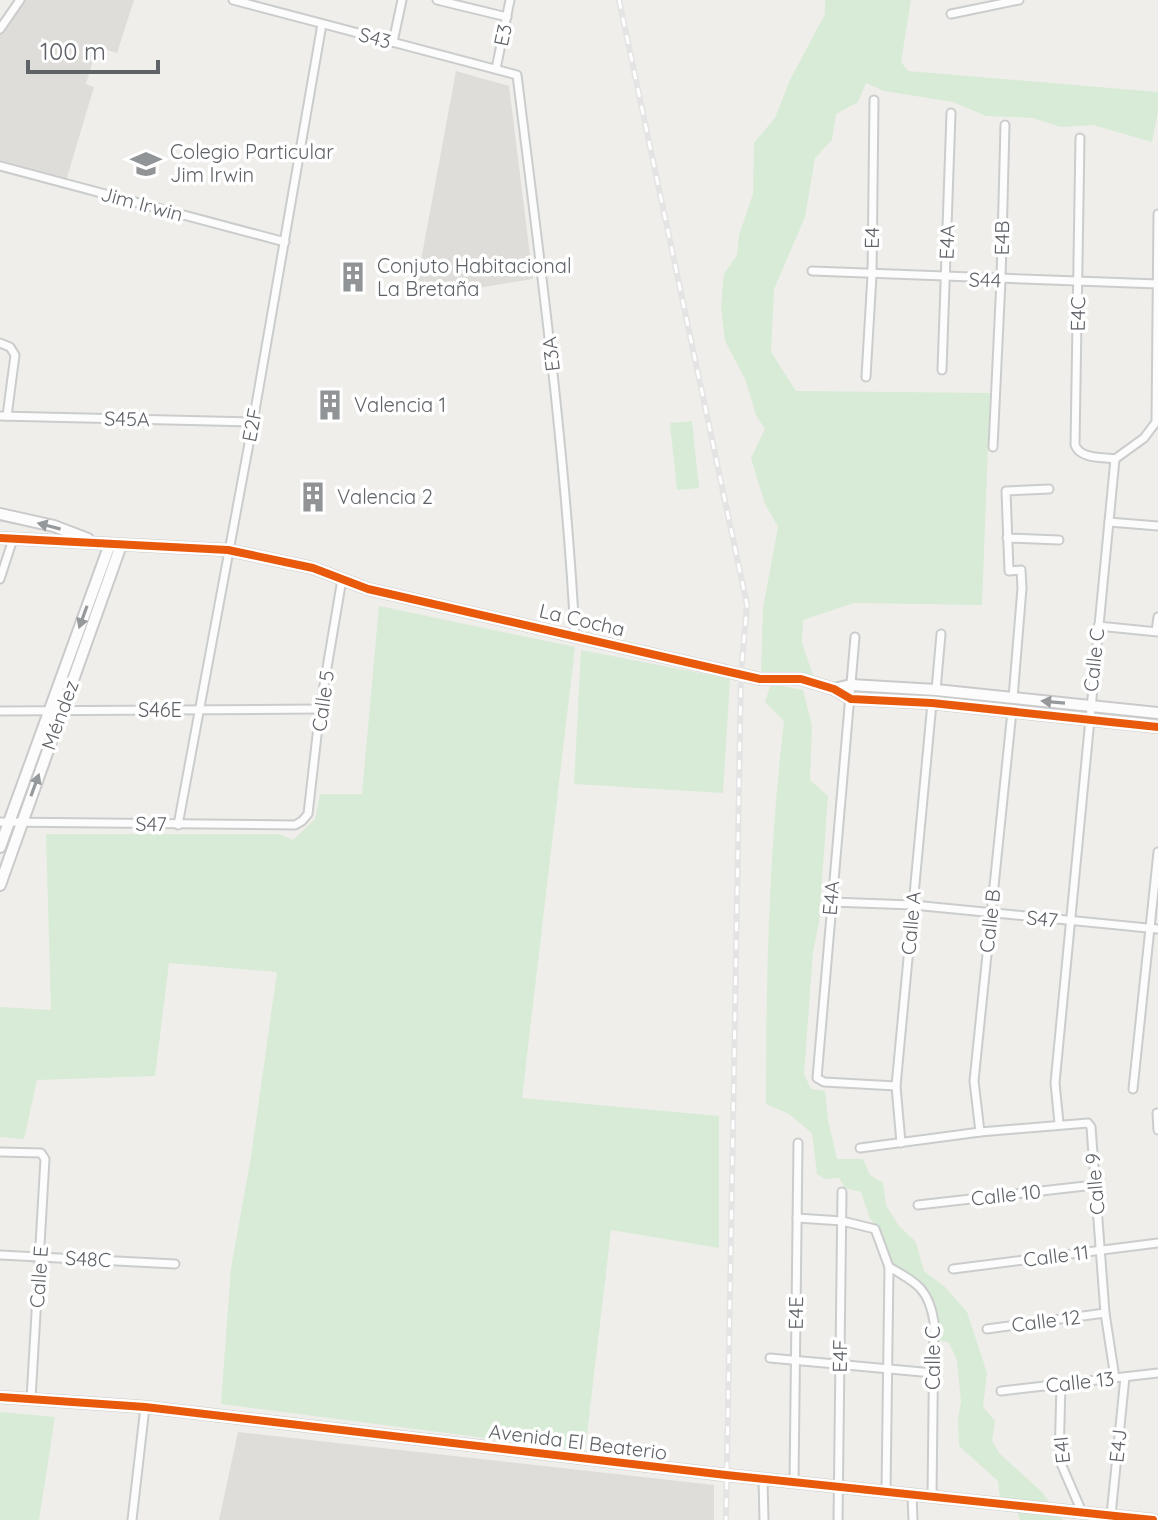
<svg xmlns="http://www.w3.org/2000/svg" width="1158" height="1520" font-family="Quicksand,sans-serif">
<rect width="100%" height="100%" fill="#efeeea"/>
<!-- industrial -->
<g fill="#dfddda">
<polygon points="20,0 134,0 117,53 97,47 86,84 94,87 65,184 0,166 0,29"/>
<polygon points="456,71 509,86 533,279 414,298"/>
<polygon points="238,1432 714,1485 714,1520 219,1520"/>
</g>
<!-- green -->
<g fill="#d8ebd6">
<polygon points="825,0 911,0 901,62 908,71 1158,92 1158,111 1152,142 1093,125 1061,127 1033,118 986,116 953,102 884,91 866,83 858,102 836,114 832,140 815,158 805,217 774,289 771,352 796,391 990,393 982,605 854,603 803,620 802,643 813,675 761,673 763,608 778,527 765,504 751,458 765,429 756,415 745,379 725,341 721,307 724,274 737,255 739,235 753,194 754,143 775,118 790,80 825,14"/>
<polygon points="692,421 699,488 677,490 670,423"/>
<polygon points="379,606 575,647 522,1098 719,1116 719,1248 611,1230 585,1451 221,1404 231,1268 251,1157 277,972 169,963 155,1076 37,1080 24,1139 0,1137 0,1007 51,1010 46,834 279,834 293,840 315,819 320,794 362,794"/>
<polygon points="581,650 730,679 723,793 574,784"/>
<path d="M771,684L803,690L812,726L810,780L828,796L819,922L813,952L804,1074L811,1089L825,1091L828,1120L837,1159H863L870,1175L883,1183L886,1205L899,1226L916,1242L924,1271L945,1287L967,1312L987,1373L983,1407L995,1421L992,1441L1000,1454L1042,1492L1063,1520H1020L1013,1499L1000,1497L998,1481L959,1446L958,1419L961,1402L957,1360L949,1343L940,1340L935,1303L920,1281L891,1262L881,1231L870,1219L861,1192L845,1188L839,1178L825,1179L817,1174L812,1133L789,1114L766,1104C766,976 769,848 784,721L765,702Z"/>
<polygon points="0,1412 55,1417 39,1520 0,1520"/>
</g>
<g fill="none" stroke-linecap="round" stroke-linejoin="round">
<!-- street casing -->
<g stroke="#cbcccc" stroke-width="11">
<g id="street">
<path d="M233,0L517,75C540,261 565,447 575,635"/>
<polyline points="437,0 507,17"/>
<polyline points="951,14 1019,0"/>
<polyline points="0,29 20,0"/>
<polyline points="393,42 402,0"/>
<polyline points="496,69 510,0"/>
<path d="M1080,138L1075,445C1080,459 1102,457 1115,459"/>
<polyline points="0,166 285,242"/>
<polyline points="812,271 1158,284"/>
<polyline points="0,343 10,347 15,355 7,416"/>
<polyline points="942,370 951,113"/>
<polyline points="866,377 872,275 874,100"/>
<polyline points="0,416 253,422"/>
<polyline points="993,447 1001,280 1005,125"/>
<polyline points="1109,522 1158,526"/>
<polyline points="1007,538 1059,540"/>
<polyline points="0,579 13,539"/>
<polyline points="1098,626 1158,632"/>
<polyline points="1156,631 1158,617"/>
<polyline points="855,637 817,1078 824,1082 896,1086"/>
<polyline points="936,690 941,634"/>
<polyline points="1013,698 1022,588 1021,570 1009,571 1006,491 1049,489"/>
<polyline points="0,711 320,709"/>
<polyline points="0,822 295,825 302,821 308,814 320,709 342,579"/>
<polyline points="178,825 253,422 322,24"/>
<polyline points="831,902 913,905 1158,929"/>
<polyline points="1133,1089 1158,852"/>
<polyline points="1157,1113 1158,1130"/>
<polyline points="1059,1123 1055,1083 1115,459 1144,438 1156,422 1158,214"/>
<polyline points="980,1132 974,1081 1012,711"/>
<polyline points="901,1143 896,1086 932,703"/>
<polyline points="860,1148 980,1132 1088,1123 1091,1127 1105,1313 1115,1378"/>
<polyline points="0,1152 41,1153 45,1159 31,1399"/>
<polyline points="918,1205 1094,1185"/>
<path d="M797,1218L842,1221L875,1229L889,1267C917,1283 929,1289 934,1322L932,1497"/>
<polyline points="0,1255 175,1264"/>
<polyline points="953,1269 1158,1243"/>
<polyline points="987,1329 1105,1313"/>
<polyline points="770,1358 933,1373"/>
<polyline points="1061,1384 1059,1459 1082,1512"/>
<polyline points="1001,1391 1158,1373"/>
<polyline points="763,1479 764,1520"/>
<polyline points="794,1483 798,1143"/>
<polyline points="886,1492 889,1267"/>
<polyline points="912,1495 913,1520"/>
<polyline points="1111,1515 1125,1377"/>
<polyline points="132,1520 145,1407"/>
<polyline points="838,1520 842,1192"/>
</g>
</g>
<!-- secondary casing -->
<g stroke="#cacacb" stroke-width="14">
<g id="secondary">
<polyline points="0,514 54,526 88,539"/>
<polyline points="0,538 228,550 313,568 368,589 760,679 801,679 834,689 851,699 932,703 1158,727"/>
<polyline points="834,689 851,685 936,690 1158,713"/>
<polyline points="0,847 110,544"/>
<polyline points="0,885 121,545"/>
<polyline points="0,1397 145,1407 726,1475 1153,1520"/>
</g>
</g>
<!-- street -->
<use href="#street" stroke="#fdfcfc" stroke-width="7"/>
<!-- secondary -->
<use href="#secondary" stroke="#fdfcfc" stroke-width="10"/>
<!-- rail casing -->
<g stroke="#e4e4e4" stroke-width="6">
<polyline id="rail" points="619,0 747,605 741,673 726,1520"/>
</g>
<!-- rail -->
<use href="#rail" stroke="#fff" stroke-width="3" stroke-dasharray="9" stroke-linecap="butt"/>
<!-- cycleway casing -->
<g stroke="#fff" stroke-width="13">
<g id="cycleway">
<polyline points="0,538 228,550 313,568 368,589 760,679 801,679 834,689 851,699 932,703 1158,727"/>
<polyline points="0,1397 145,1407 726,1475 1153,1520"/>
</g>
</g>
<!-- cycleway -->
<use href="#cycleway" stroke="#e8590c" stroke-width="8"/>
</g>
<!-- one-way arrows -->
<defs><path id="oneway-solid" d="M-6-.8H1V-3.2L6.5 0L1 3.2V.8H-6Z" transform="scale(2)"/></defs>
<g fill="#96999c">
<use href="#oneway-solid" transform="translate(49 526) rotate(-165)"/>
<use href="#oneway-solid" transform="translate(83 617) rotate(110)"/>
<use href="#oneway-solid" transform="translate(1053 702) rotate(-175)"/>
<use href="#oneway-solid" transform="translate(35 785) rotate(-70)"/>
</g>
<!-- icons -->
<defs>
<g id="school-bare" transform="scale(2.4)"><path d="M0-5L7-2L0 1L-7-2ZM-4 1L0 2.5L4 1V4Q0 6-4 4Z" fill="#919496" stroke="#fff" stroke-width="2.5" paint-order="stroke"/></g>
<g id="building-bare" transform="scale(2.4)"><path d="M-4-6H4V6H1V3H-1V6H-4ZM-2.5-4.3h1.7v1.8h-1.7ZM.8-4.3h1.7v1.8H.8ZM-2.5-1h1.7V.8h-1.7ZM.8-1h1.7V.8H.8Z" fill="#919496" stroke="#fff" stroke-width="2.5" paint-order="stroke"/></g>
</defs>
<g fill-rule="evenodd">
<use href="#school-bare" x="146" y="164"/>
<use href="#building-bare" x="353" y="277"/>
<use href="#building-bare" x="330" y="405"/>
<use href="#building-bare" x="313" y="497"/>
</g>
<g text-anchor="middle" stroke-width="7" stroke-linejoin="round" paint-order="stroke">
<!-- street labels -->
<g font-size="20" fill="#5f6368" stroke="#fff">
<text transform="translate(503 35) rotate(-78)" y="7">E3</text>
<text transform="translate(375 38) rotate(15)" y="7">S43</text>
<text transform="translate(142 204) rotate(15)" y="7">Jim Irwin</text>
<text transform="translate(872 238) rotate(-89)" y="7">E4</text>
<text transform="translate(1002 238) rotate(-89)" y="7">E4B</text>
<text transform="translate(947 242) rotate(-88)" y="7">E4A</text>
<text transform="translate(985 280) rotate(2)" y="7">S44</text>
<text transform="translate(1078 314) rotate(-89)" y="7">E4C</text>
<text transform="translate(551 354) rotate(-97)" y="7">E3A</text>
<text transform="translate(127 419) rotate(1)" y="7">S45A</text>
<text transform="translate(252 425) rotate(-79)" y="7">E2F</text>
<text transform="translate(582 620) rotate(13)" y="7">La Cocha</text>
<text transform="translate(1094 660) rotate(-84)" y="7">Calle C</text>
<text transform="translate(323 701) rotate(-82)" y="7">Calle 5</text>
<text x="160" y="717">S46E</text>
<text transform="translate(60 715) rotate(-70)" y="7">Méndez</text>
<text transform="translate(151 824) rotate(1)" y="7">S47</text>
<text transform="translate(831 898) rotate(-85)" y="7">E4A</text>
<text transform="translate(1042 919) rotate(6)" y="7">S47</text>
<text transform="translate(990 921) rotate(-84)" y="7">Calle B</text>
<text transform="translate(911 923) rotate(-85)" y="7">Calle A</text>
<text transform="translate(1095 1184) rotate(-95)" y="7">Calle 9</text>
<text transform="translate(1006 1195) rotate(-6)" y="7">Calle 10</text>
<text transform="translate(1056 1256) rotate(-7)" y="7">Calle 11</text>
<text transform="translate(88 1259) rotate(3)" y="7">S48C</text>
<text transform="translate(39 1277) rotate(-86)" y="7">Calle E</text>
<text transform="translate(796 1313) rotate(-89)" y="7">E4E</text>
<text transform="translate(1046 1321) rotate(-7)" y="7">Calle 12</text>
<text transform="translate(840 1356) rotate(-89)" y="7">E4F</text>
<text transform="translate(933 1358) rotate(-90)" y="7">Calle C</text>
<text transform="translate(1080 1382) rotate(-6)" y="7">Calle 13</text>
<text transform="translate(578 1442) rotate(7)" y="7">Avenida El Beaterio</text>
<text transform="translate(1118 1446) rotate(-84)" y="7">E4J</text>
<text transform="translate(1062 1450) rotate(-96)" y="7">E4I</text>
</g>
<!-- poi labels -->
<g font-size="20" fill="#5f6368" stroke="#fff" text-anchor="start">
<text x="170" y="159">Colegio Particular<tspan x="170" dy="23">Jim Irwin</tspan></text>
<text x="377" y="273">Conjuto Habitacional<tspan x="377" dy="23">La Bretaña</tspan></text>
<text x="354" y="412">Valencia 1</text>
<text x="337" y="504">Valencia 2</text>
</g>
</g>
<!-- scale -->
<path d="M28 60v12h130v-12" fill="none" stroke="#5f6368" stroke-width="4"/>
<text x="40" y="60" font-size="24" fill="#5f6368" stroke="#ffffff" stroke-width="6" paint-order="stroke">100 m</text>
</svg>
